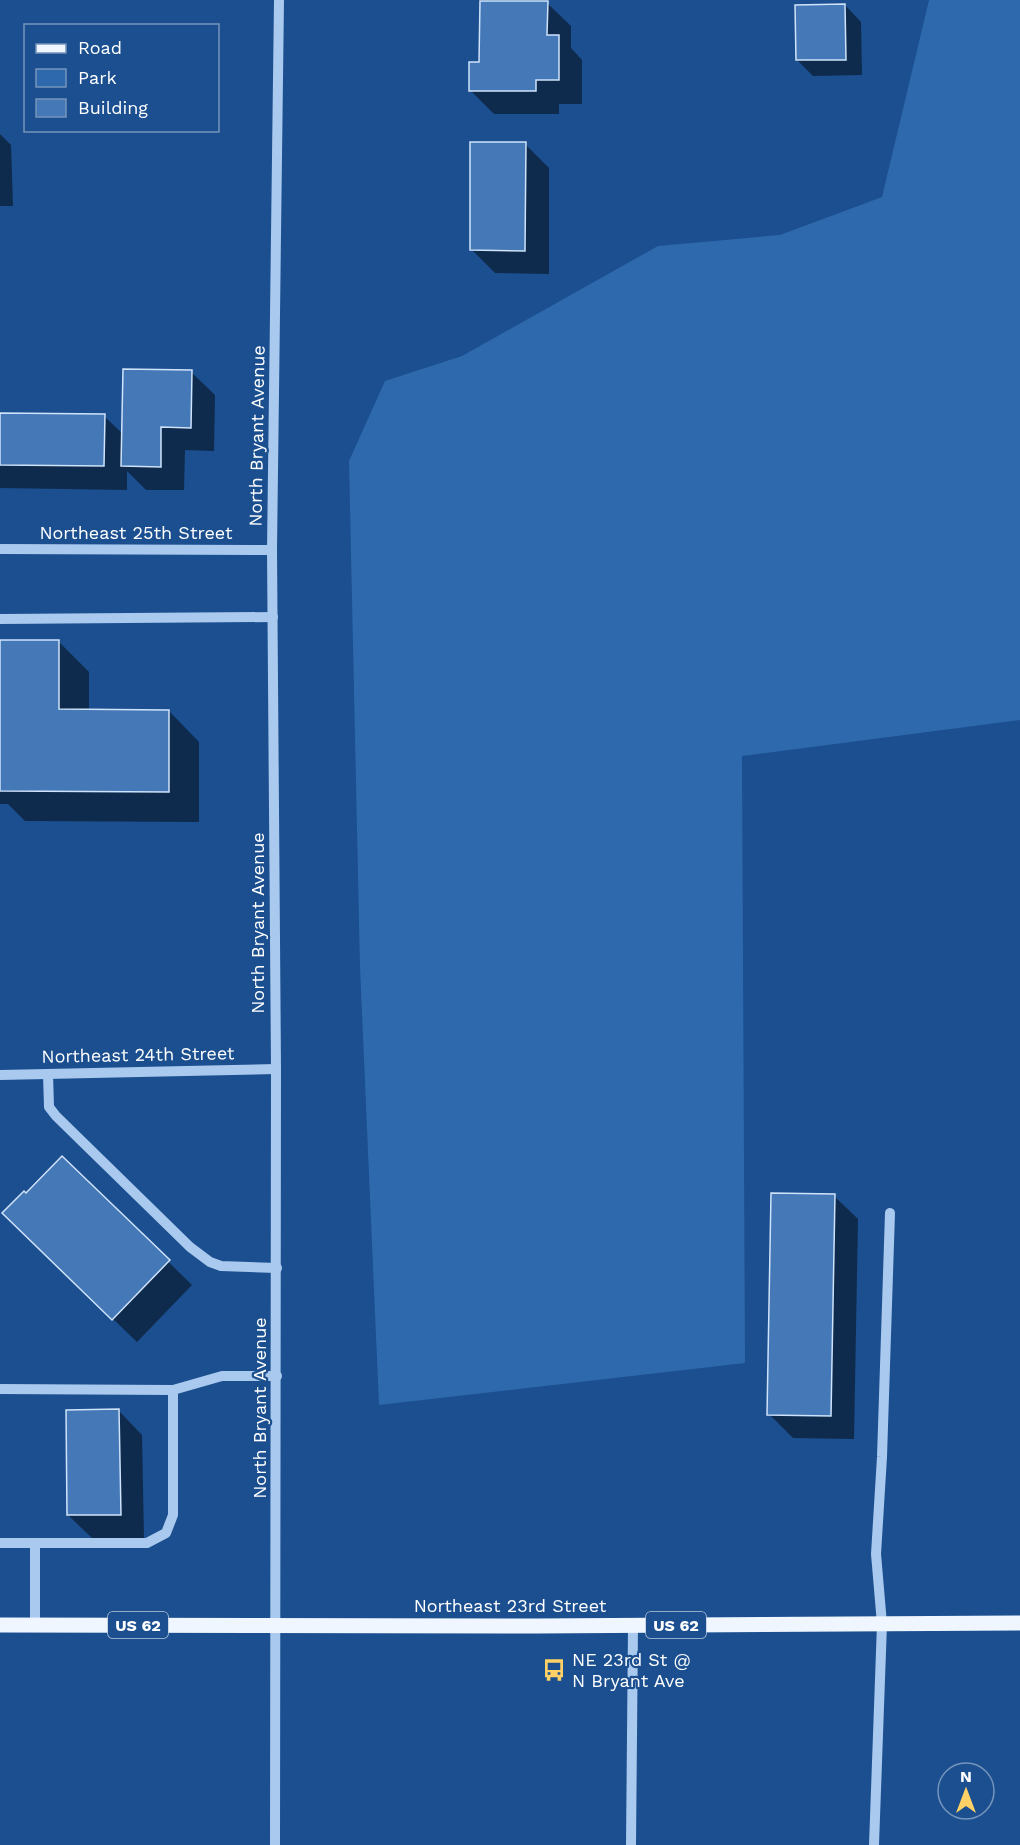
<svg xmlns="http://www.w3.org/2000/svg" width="1020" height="1845" font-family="'Work Sans',sans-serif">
<rect width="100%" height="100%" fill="#1b4f8f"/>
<!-- green -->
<polygon fill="#2e69ad" points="929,0 1020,0 1020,720 742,756 745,1363 379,1405 360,967 349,461 385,381 462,356 658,246 780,235 882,197"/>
<!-- shadow -->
<g fill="#0007">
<polygon points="547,3 571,26 571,48 582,60 582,104 559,104 559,114 494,114 470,90 481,63"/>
<polygon points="845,5 861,22 862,75 813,76 797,60"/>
<polygon points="0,134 11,145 13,206 0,206"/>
<polygon points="525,144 549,168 549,274 495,273 471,249"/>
<polygon points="191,372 215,395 214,451 185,450 184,490 146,490 127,471 127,490 0,488 0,414 104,416 123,434"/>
<polygon points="0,641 59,642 89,672 89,711 169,711 199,742 199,822 25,821 8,804 0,804"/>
<polygon points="62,1158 192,1285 137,1342 28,1237 26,1195"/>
<polygon points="834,1196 858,1219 854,1439 793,1438 769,1414"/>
<polygon points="119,1411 142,1435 144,1538 92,1538 68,1515"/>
</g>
<!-- building -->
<g fill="#4478b7" stroke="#cfe3fa" stroke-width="1.5">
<polygon points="480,1 548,1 547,35 559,35 559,80 536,80 536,91 469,91 469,62 479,62"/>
<polygon points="845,4 846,60 796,60 795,5"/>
<polygon points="470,142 526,142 525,251 470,250"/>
<polygon points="123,369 192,370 191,428 161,427 161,467 121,466"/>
<polygon points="0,413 105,414 104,466 0,465"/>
<polygon points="0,640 59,640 59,709 169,710 169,792 0,791"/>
<polygon points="62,1156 170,1260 112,1320 2,1213 24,1191 26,1193"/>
<polygon points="771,1193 835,1194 831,1416 767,1415"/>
<polygon points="119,1409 121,1515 67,1515 66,1410"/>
</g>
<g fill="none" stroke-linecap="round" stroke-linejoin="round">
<!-- minor -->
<g stroke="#a9c9ee" stroke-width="10">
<polyline points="0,549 272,550"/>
<polyline points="0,619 273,617"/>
<polyline points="48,1074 49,1107 56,1116 190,1247 210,1262 221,1266 277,1268"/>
<polyline points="0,1075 276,1069"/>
<polyline points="0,1389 173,1390 173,1515 166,1533 147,1543 0,1543"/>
<polyline points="173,1390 222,1376 277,1376"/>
<polyline points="35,1543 35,1625"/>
<polyline points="275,1845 276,1069 272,550 279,0"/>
<polyline points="631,1845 633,1626"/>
<polyline points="874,1845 882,1624 876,1554 882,1457 890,1213"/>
</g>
<!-- major -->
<polyline stroke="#f0f6ff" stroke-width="15" points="0,1625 536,1626 1020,1623"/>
</g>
<!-- icons -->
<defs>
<g id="bus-bare" transform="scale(1.8)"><path d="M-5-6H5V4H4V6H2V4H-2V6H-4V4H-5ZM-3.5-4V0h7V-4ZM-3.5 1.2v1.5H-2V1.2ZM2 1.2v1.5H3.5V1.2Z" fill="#ffd166" stroke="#1b4f8f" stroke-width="2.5" paint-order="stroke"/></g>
</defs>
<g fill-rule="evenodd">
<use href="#bus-bare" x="554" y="1670"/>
</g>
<g text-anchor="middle" stroke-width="4.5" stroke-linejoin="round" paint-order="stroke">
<!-- shield labels -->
<g fill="#1b4f8f" stroke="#bbcadd" stroke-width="1.5">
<rect x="108" y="1612" width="60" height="26" rx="4.5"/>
<rect x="646" y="1612" width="60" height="26" rx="4.5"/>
</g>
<g font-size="16" font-weight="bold" fill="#fff">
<text x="138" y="1631">US 62</text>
<text x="676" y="1631">US 62</text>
</g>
<!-- street labels -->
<g font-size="18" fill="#fff" stroke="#1b4f8f">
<text transform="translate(257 436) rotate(-89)" y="6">North Bryant Avenue</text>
<text x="136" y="539">Northeast 25th Street</text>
<text transform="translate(258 923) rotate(-90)" y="6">North Bryant Avenue</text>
<text transform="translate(138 1055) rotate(-1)" y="6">Northeast 24th Street</text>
<text transform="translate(260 1408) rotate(-90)" y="6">North Bryant Avenue</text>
<text x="510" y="1612">Northeast 23rd Street</text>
</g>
<!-- poi labels -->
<g font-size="18" fill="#fff" stroke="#1b4f8f" text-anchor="start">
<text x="572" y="1666">NE 23rd St @<tspan x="572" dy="21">N Bryant Ave</tspan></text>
</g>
</g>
<!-- legend -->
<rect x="24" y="24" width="195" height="108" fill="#1b4f8f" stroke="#7695bc" stroke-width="1.5"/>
<rect x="36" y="44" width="30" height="9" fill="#f0f6ff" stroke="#7695bc" stroke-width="1.5"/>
<text x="78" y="54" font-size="18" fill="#ffffff">Road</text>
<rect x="36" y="69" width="30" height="18" fill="#2e69ad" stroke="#7695bc" stroke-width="1.5"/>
<text x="78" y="84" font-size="18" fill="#ffffff">Park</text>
<rect x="36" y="99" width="30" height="18" fill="#4478b7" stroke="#7695bc" stroke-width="1.5"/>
<text x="78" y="114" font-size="18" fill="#ffffff">Building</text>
<!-- north arrow -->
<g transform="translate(966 1791)"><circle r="28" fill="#1b4f8f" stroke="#7695bc" stroke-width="1.5"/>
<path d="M0-4.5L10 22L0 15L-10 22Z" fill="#ffd166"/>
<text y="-9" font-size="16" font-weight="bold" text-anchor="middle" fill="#ffffff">N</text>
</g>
</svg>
